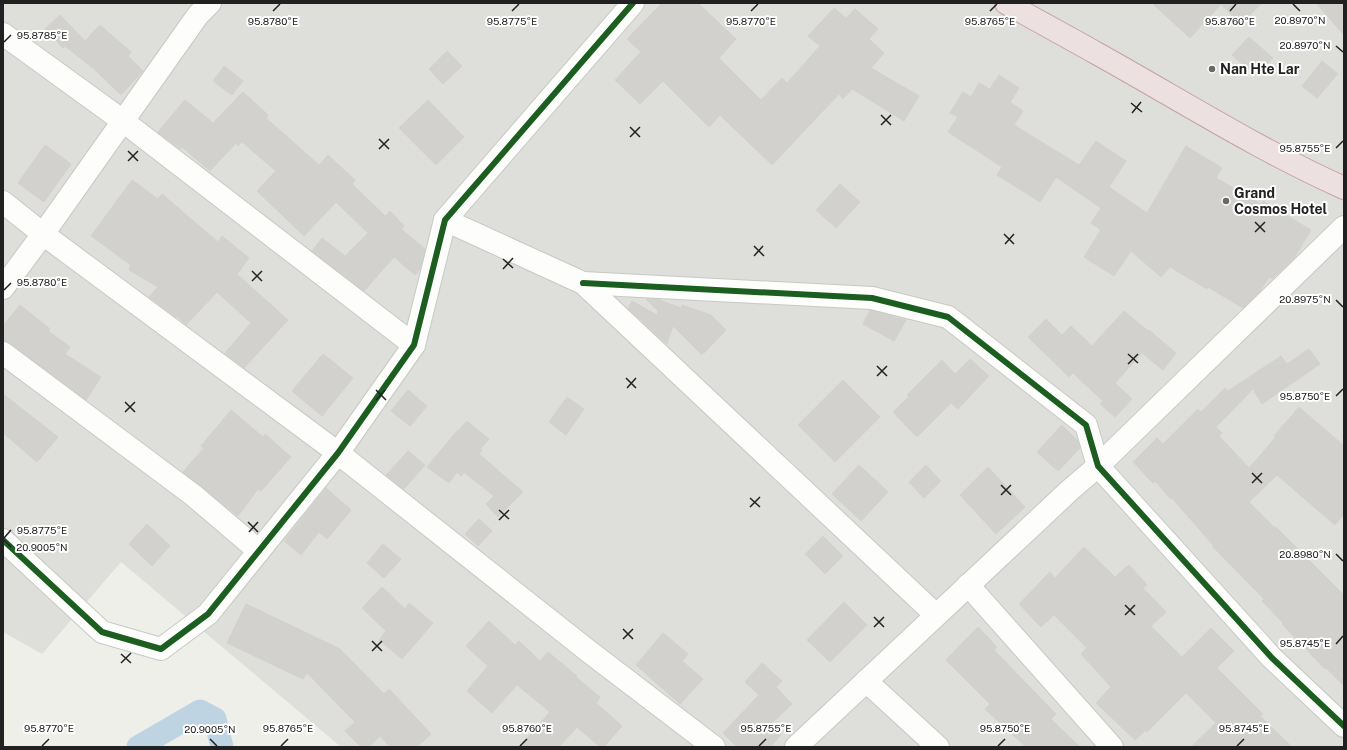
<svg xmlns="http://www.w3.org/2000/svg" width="1347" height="750" font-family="'Public Sans',sans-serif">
<rect width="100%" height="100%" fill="#efefea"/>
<!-- residential -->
<polygon fill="#dededb" points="3,3 1344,3 1344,747 341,747 121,562 42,654 3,632"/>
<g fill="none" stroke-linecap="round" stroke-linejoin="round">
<!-- canal -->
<polyline stroke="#bed4e2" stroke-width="23" points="138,747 200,711 215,719 222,747"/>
</g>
<!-- building -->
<g fill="#d2d1cd" stroke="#d2d1cb">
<polygon points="662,3 698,3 736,39 719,58 761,100 782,78 787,83 820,46 808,36 834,8 846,18 855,9 878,29 869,39 884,53 871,68 919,96 904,121 852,89 843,99 839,94 772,165 720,115 709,127 663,81 640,104 615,80 641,52 627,39"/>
<polygon points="1152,3 1262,3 1240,24 1221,4 1190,38"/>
<polygon points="1316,3 1344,3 1344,35"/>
<polygon points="60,15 85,41 100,25 131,52 128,56 143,71 121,95 93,68 65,46 63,48 45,29"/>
<polygon points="1249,37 1273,58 1256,76 1232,55"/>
<polygon points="447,51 462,66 443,84 429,69"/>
<polygon points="1322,61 1338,74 1317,98 1302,86"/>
<polygon points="224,66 243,81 232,95 213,81"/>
<polygon points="999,75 1019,88 1010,102 1023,111 1014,125 1079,165 1096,141 1126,161 1109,187 1147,213 1186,146 1222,168 1216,178 1261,204 1263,201 1311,230 1294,258 1272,279 1269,277 1260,291 1243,308 1208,287 1207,289 1170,267 1161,277 1131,251 1114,276 1084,257 1101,230 1091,223 1101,208 1056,177 1040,202 997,175 1002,167 948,132 958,117 950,113 963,92 971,97 979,83 990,89"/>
<polygon points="243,92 268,115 266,118 319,165 328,155 355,180 352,184 385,216 390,211 404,226 401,229 425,249 420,269 415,275 394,257 364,291 312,251 322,238 345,256 368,233 336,202 304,236 257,191 276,171 242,142 238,146 236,143 210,171 182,147 180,149 158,132 185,100 213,123"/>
<polygon points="428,100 464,137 436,165 399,128"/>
<polygon points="45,145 71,164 44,202 18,183"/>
<polygon points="132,180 158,199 162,194 218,242 222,236 249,258 237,274 288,320 244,368 225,353 251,323 217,292 186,325 177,316 176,317 149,297 158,287 129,270 131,265 91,236"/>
<polygon points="840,184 860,202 836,228 816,210"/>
<polygon points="646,299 657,299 681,308 682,305 711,315 726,330 702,355 673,326 667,344 628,308 632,301 657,315 658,311"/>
<polygon points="20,305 50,329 48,331 70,347 65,354 101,377 86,400 10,343 3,341 3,326"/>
<polygon points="870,310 906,320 894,341 863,324"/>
<polygon points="1124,311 1148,331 1149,330 1176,353 1163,370 1142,353 1115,383 1132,399 1115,417 1100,404 1103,401 1073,373 1069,377 1028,337 1046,319 1062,335 1071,326 1092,346"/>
<polygon points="1309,349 1320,364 1262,404 1253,389 1216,427 1222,433 1219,436 1249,468 1276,437 1274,436 1299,407 1344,446 1344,514 1335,525 1277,475 1249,502 1275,528 1276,527 1344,595 1344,686 1326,668 1325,669 1282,624 1283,623 1262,601 1264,599 1212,546 1213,545 1172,498 1171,499 1155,481 1153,483 1133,462 1157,438 1163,444 1198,409 1201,412 1225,388 1228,391 1281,356 1287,364"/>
<polygon points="323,354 353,378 322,416 292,391"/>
<polygon points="970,359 989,376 958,409 951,403 917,437 893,412 909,397 907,395 942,360 955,374"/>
<polygon points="843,380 880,417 835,462 798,425"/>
<polygon points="408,390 427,406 410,426 391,411"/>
<polygon points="3,394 58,437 37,462 3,433"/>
<polygon points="567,397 584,409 566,435 549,422"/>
<polygon points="231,410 263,437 265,434 291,457 261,491 258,489 238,516 183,472 204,448 201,446"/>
<polygon points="467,421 489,439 480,449 482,450 479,454 523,492 498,517 486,504 494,496 464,472 461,476 457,472 449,483 427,467 457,431 458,431"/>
<polygon points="1062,425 1077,440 1080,448 1058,471 1037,452"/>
<polygon points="408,451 425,465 404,489 386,475"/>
<polygon points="859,465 888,492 861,521 832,494"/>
<polygon points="926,465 941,481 924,498 909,482"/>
<polygon points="988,467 1025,507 996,534 960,495"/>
<polygon points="326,488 351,510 327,539 319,532 301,555 284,541"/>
<polygon points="479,519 492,531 478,546 465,534"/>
<polygon points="147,524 170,546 152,566 129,544"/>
<polygon points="823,536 843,556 825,574 805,554"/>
<polygon points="383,544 401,559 384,578 367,563"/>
<polygon points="1084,547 1115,577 1129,565 1147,585 1143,588 1166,612 1151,626 1182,657 1211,628 1234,651 1217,668 1263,714 1260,716 1292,747 1191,747 1216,723 1186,693 1147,732 1146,730 1135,740 1096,703 1111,687 1081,654 1087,648 1054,615 1041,627 1019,604 1050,572 1055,578"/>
<polygon points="382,587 405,609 409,603 433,623 402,659 379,640 386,631 362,608"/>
<polygon points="844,602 867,625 830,662 807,640"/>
<polygon points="246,604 340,649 384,694 389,689 431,734 417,747 390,747 380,736 369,747 361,747 345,731 355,722 307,673 303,679 227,643"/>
<polygon points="489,621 515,645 519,641 540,661 548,652 577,676 576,677 600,697 596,703 622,726 604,747 600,747 577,727 559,747 519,747 550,712 517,685 492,713 467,691 488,666 466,646"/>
<polygon points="978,627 997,647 994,650 1056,714 1051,719 1080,747 1026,747 985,709 990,704 946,660"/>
<polygon points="663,633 688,654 682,661 703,679 680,704 636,665"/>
<polygon points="762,663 782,681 776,687 792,704 770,725 781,735 770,747 737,747 723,733 759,695 745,682"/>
</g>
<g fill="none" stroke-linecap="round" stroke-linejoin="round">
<!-- minor casing -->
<g stroke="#c8c8c6" stroke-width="24">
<g id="minor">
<polyline points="3,34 123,121 414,345"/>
<polyline points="3,202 43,234 338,453 587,650 714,747"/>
<polyline points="445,220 583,283 936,615"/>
<polyline points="583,283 872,298 948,317 1086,425 1098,466 1272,658 1344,726"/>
<polyline points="3,288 43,234 198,15 210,3"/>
<polyline points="3,353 193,495 259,551"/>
<polyline points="3,540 102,632 161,649 208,614 338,453 414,345 445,220 633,3"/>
<polyline points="968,585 1112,747"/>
<polyline points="866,681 938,747"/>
<polyline points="796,747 1070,490 1098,466 1344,227"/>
</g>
</g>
<!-- highway casing -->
<g stroke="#c5a2a5" stroke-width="24">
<path id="highway" d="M1006,3C1036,20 1066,36 1096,53C1179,99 1257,149 1344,188"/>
</g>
<!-- minor -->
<use href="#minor" stroke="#fdfdfc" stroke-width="22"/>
<!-- highway -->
<use href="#highway" stroke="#ece1e0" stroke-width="22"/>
<!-- cycleway casing -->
<g stroke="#fff" stroke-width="8">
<g id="cycleway">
<polyline points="583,283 872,298 948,317 1086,425 1098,466 1272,658 1344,726"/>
<polyline points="3,540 102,632 161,649 208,614 338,453 414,345 445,220 633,3"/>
</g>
</g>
<!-- cycleway -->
<use href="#cycleway" stroke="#1b5e20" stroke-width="6"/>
</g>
<!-- ticks -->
<path fill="none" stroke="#212121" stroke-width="1.5" d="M1293,4L1300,11M273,11L280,4M512,11L519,4M751,11L758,4M990,11L997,4M1230,11L1236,4M4,42L11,35M1336,46L1343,52M1131,103L1142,112M1132,113L1141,102M881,115L891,125M881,125L891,115M630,127L640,137M630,137L640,127M379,139L389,149M1336,148L1343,141M379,149L389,139M128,151L138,161M128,161L138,151M1255,222L1265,232M1255,232L1265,222M1004,234L1014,244M1005,244L1014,234M754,246L764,256M754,256L763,246M503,259L513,268M503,269L513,258M252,271L262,281M252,281L262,271M4,290L11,283M1336,300L1343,307M1128,354L1138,363M1128,364L1138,354M877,366L887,376M877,376L887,366M626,378L636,388M627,388L636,378M376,390L386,400M1336,396L1343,389M376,400L385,390M125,402L135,412M125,412L135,402M1252,473L1262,483M1252,483L1262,473M1001,485L1011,495M1001,495L1011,485M750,498L760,507M750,507L760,497M499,510L509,519M499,520L509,510M248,522L258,532M249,532L258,522M4,538L11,530M4,540L11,547M1336,554L1343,561M1125,605L1135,615M1125,615L1135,605M874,617L884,627M874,627L884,617M623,629L633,639M623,639L633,629M372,641L382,651M1336,644L1343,636M372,651L382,641M121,654L131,663M121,663L131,653M210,739L217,746M42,746L49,739M281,746L288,739M520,746L527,739M759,746L766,739M998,746L1005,739M1237,746L1244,739"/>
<!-- markers -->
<g fill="#696967" stroke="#fff" stroke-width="1.5">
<circle cx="1212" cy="69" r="4"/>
<circle cx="1226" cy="201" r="4"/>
</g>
<g text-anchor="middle" stroke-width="4" stroke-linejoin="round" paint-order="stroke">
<!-- poi labels -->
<g font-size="14" font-weight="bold" fill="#212121" stroke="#fff" text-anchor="start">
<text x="1220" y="74">Nan Hte Lar</text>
<text x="1234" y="198">Grand<tspan x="1234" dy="16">Cosmos Hotel</tspan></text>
</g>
</g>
<g font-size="10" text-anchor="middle" fill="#212121" stroke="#fff" stroke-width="4" stroke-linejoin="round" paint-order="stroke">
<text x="1300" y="24">20.8970°N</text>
<text x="273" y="25">95.8780°E</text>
<text x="512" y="25">95.8775°E</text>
<text x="751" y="25">95.8770°E</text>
<text x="990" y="25">95.8765°E</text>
<text x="1230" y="25">95.8760°E</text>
<text x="42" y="39">95.8785°E</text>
<text x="1305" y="49">20.8970°N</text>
<text x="1305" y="152">95.8755°E</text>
<text x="42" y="286">95.8780°E</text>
<text x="1305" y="303">20.8975°N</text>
<text x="1305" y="400">95.8750°E</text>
<text x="42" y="534">95.8775°E</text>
<text x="42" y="551">20.9005°N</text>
<text x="1305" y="558">20.8980°N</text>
<text x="1305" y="647">95.8745°E</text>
<text x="49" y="732">95.8770°E</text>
<text x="288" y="732">95.8765°E</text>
<text x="527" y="732">95.8760°E</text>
<text x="766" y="732">95.8755°E</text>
<text x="1005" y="732">95.8750°E</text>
<text x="1244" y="732">95.8745°E</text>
<text x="210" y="733">20.9005°N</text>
</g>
<!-- border -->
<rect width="1347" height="750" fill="none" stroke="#212121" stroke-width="8"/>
</svg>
